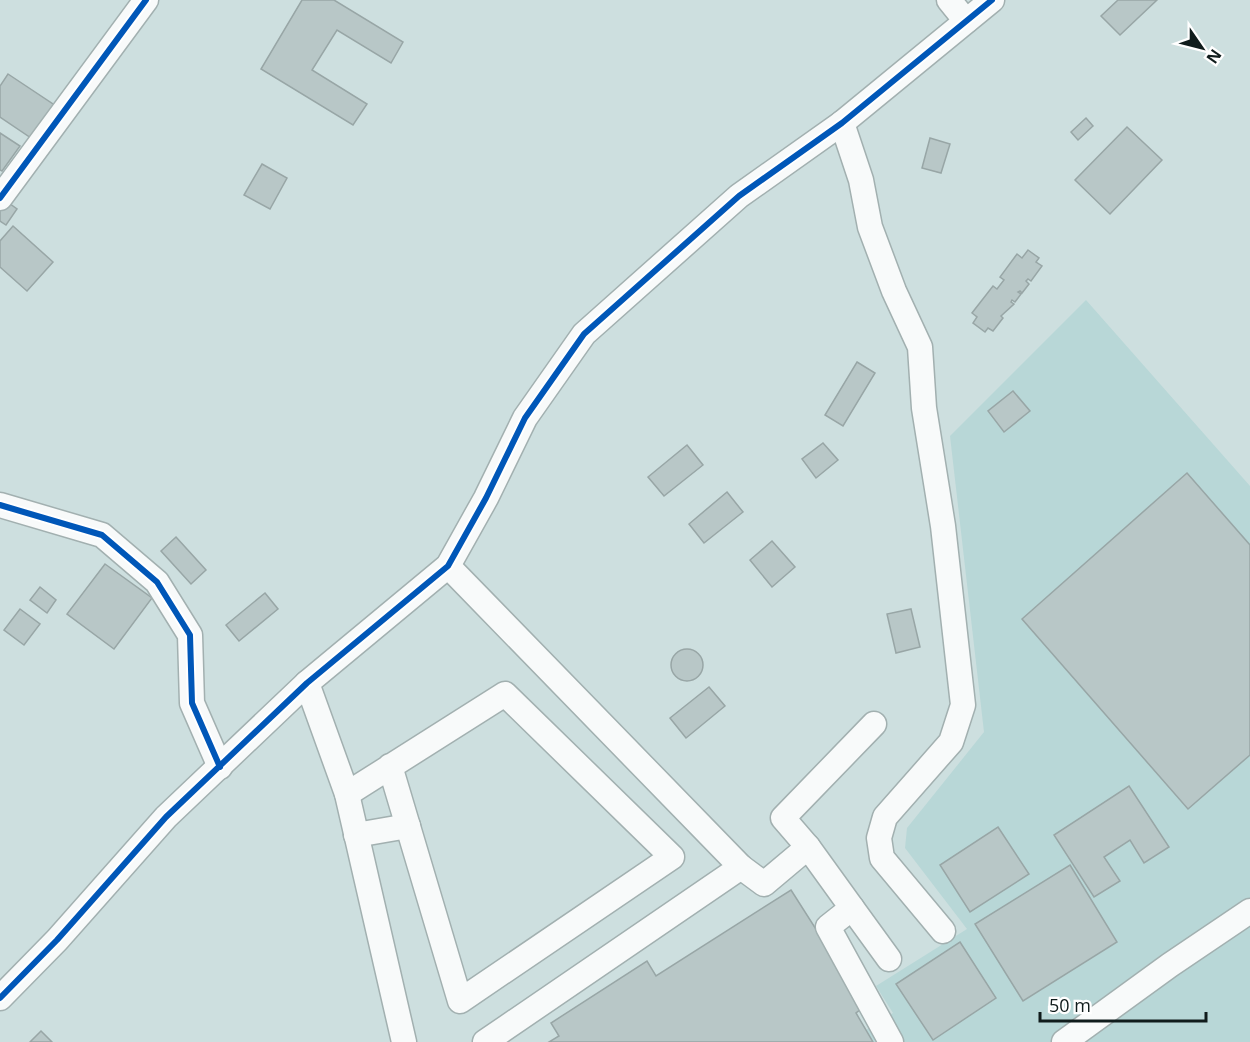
<svg xmlns="http://www.w3.org/2000/svg" width="1250" height="1042" font-family="'Open Sans',sans-serif">
<rect width="100%" height="100%" fill="#cddfdf"/>
<!-- built -->
<polygon fill="#b8d7d7" points="1086,300 1250,486 1250,1042 549,1042 559,1035 551,1023 647,962 657,976 791,890 865,1006 856,1013 866,1030 893,1013 876,986 967,929 905,848 907,828 984,732 950,436"/>
<!-- building -->
<g fill="#b8c7c7" stroke="#98a6a6" stroke-width="1.5">
<polygon points="302,0 334,0 403,42 391,63 337,30 312,70 367,104 353,125 261,69"/>
<polygon points="1118,0 1157,0 1120,35 1101,16"/>
<polygon points="8,74 56,106 34,140 0,117 0,86"/>
<polygon points="1086,118 1093,126 1078,140 1071,132"/>
<polygon points="1127,127 1162,160 1110,214 1075,180"/>
<polygon points="0,133 20,146 2,171 0,170"/>
<polygon points="930,138 950,144 941,173 922,168"/>
<polygon points="262,164 287,178 270,209 244,195"/>
<polygon points="6,201 17,209 6,225 0,221 0,210"/>
<polygon points="13,226 53,262 27,291 0,267 0,241"/>
<polygon points="1028,250 1039,258 1036,262 1042,266 1031,281 1028,279 1026,281 1029,284 1022,293 1020,291 1018,292 1021,294 1015,302 1012,300 1011,302 1014,304 1001,316 1003,318 993,331 988,328 985,332 973,323 977,317 972,313 993,286 997,289 1004,280 1000,277 1017,254 1022,258"/>
<polygon points="857,362 875,373 843,426 825,415"/>
<polygon points="1013,391 1030,411 1004,432 988,411"/>
<polygon points="823,443 838,460 816,478 802,459"/>
<polygon points="687,445 703,465 664,496 648,477"/>
<polygon points="1187,473 1250,545 1250,755 1188,809 1022,619"/>
<polygon points="727,492 743,512 704,543 689,524"/>
<polygon points="176,537 206,570 191,584 161,551"/>
<polygon points="772,541 795,567 772,587 750,560"/>
<polygon points="105,564 152,598 114,649 67,614"/>
<polygon points="40,587 56,600 47,613 30,600"/>
<polygon points="265,593 278,609 239,641 226,625"/>
<polygon points="20,609 40,624 24,645 4,630"/>
<polygon points="911,609 920,647 896,653 887,614"/>
<circle cx="687" cy="665" r="16"/>
<polygon points="709,687 725,706 686,738 670,718"/>
<polygon points="1129,786 1169,847 1144,863 1130,840 1104,857 1120,881 1094,897 1054,835"/>
<polygon points="998,827 1029,874 970,912 940,865"/>
<polygon points="1070,865 1117,942 1023,1001 975,924"/>
<polygon points="791,890 865,1006 856,1013 873,1042 549,1042 559,1036 551,1023 647,961 656,976"/>
<polygon points="960,942 996,998 933,1040 896,984"/>
<polygon points="41,1031 52,1042 30,1042"/>
</g>
<g fill="none" stroke-linecap="round" stroke-linejoin="round">
<!-- minor casing -->
<g stroke="#a2b0b0" stroke-width="27">
<g id="minor">
<polyline points="949,0 966,21"/>
<polyline points="842,123 861,180 870,227 894,291 920,347 924,408 943,526 963,705 951,742 885,817 879,838 882,858 943,931"/>
<polyline points="0,198 146,0"/>
<polyline points="0,505 102,535 157,582 190,635 192,703 220,767"/>
<polyline points="448,566 741,867 485,1042"/>
<polyline points="307,683 347,794 404,1042"/>
<polyline points="347,794 505,694 672,857 460,1001 390,766"/>
<polyline points="356,835 408,826"/>
<polyline points="808,847 783,818 874,724"/>
<polyline points="741,867 764,884 808,847 852,908 828,927 891,1042"/>
<polyline points="852,908 889,959"/>
<polyline points="0,998 57,940 166,817 307,683 448,566 486,498 525,418 584,334 739,196 842,123 992,0"/>
<polyline points="1064,1042 1170,965 1250,911"/>
</g>
</g>
<!-- minor -->
<use href="#minor" stroke="#f8fafa" stroke-width="24"/>
<!-- cycleway casing -->
<g stroke="#fff" stroke-width="10">
<g id="cycleway">
<polyline points="0,198 146,0"/>
<polyline points="0,505 102,535 157,582 190,635 192,703 220,767"/>
<polyline points="0,998 57,940 166,817 307,683 448,566 486,498 525,418 584,334 739,196 842,123 992,0"/>
</g>
</g>
<!-- cycleway -->
<use href="#cycleway" stroke="#0057b8" stroke-width="6"/>
</g>
<!-- north arrow -->
<g transform="translate(1202 48) rotate(125)" stroke="#ffffff" stroke-width="4.5" paint-order="stroke">
<path d="M0-4.5L10 22L0 15L-10 22Z" fill="#101c1c"/>
<text y="-9" font-size="16" font-weight="bold" text-anchor="middle" fill="#101c1c">N</text>
</g>
<!-- scale -->
<path d="M1040 1012v9h166v-9" fill="none" stroke="#101c1c" stroke-width="3"/>
<text x="1049" y="1012" font-size="18" fill="#101c1c" stroke="#ffffff" stroke-width="4.5" paint-order="stroke">50 m</text>
</svg>
